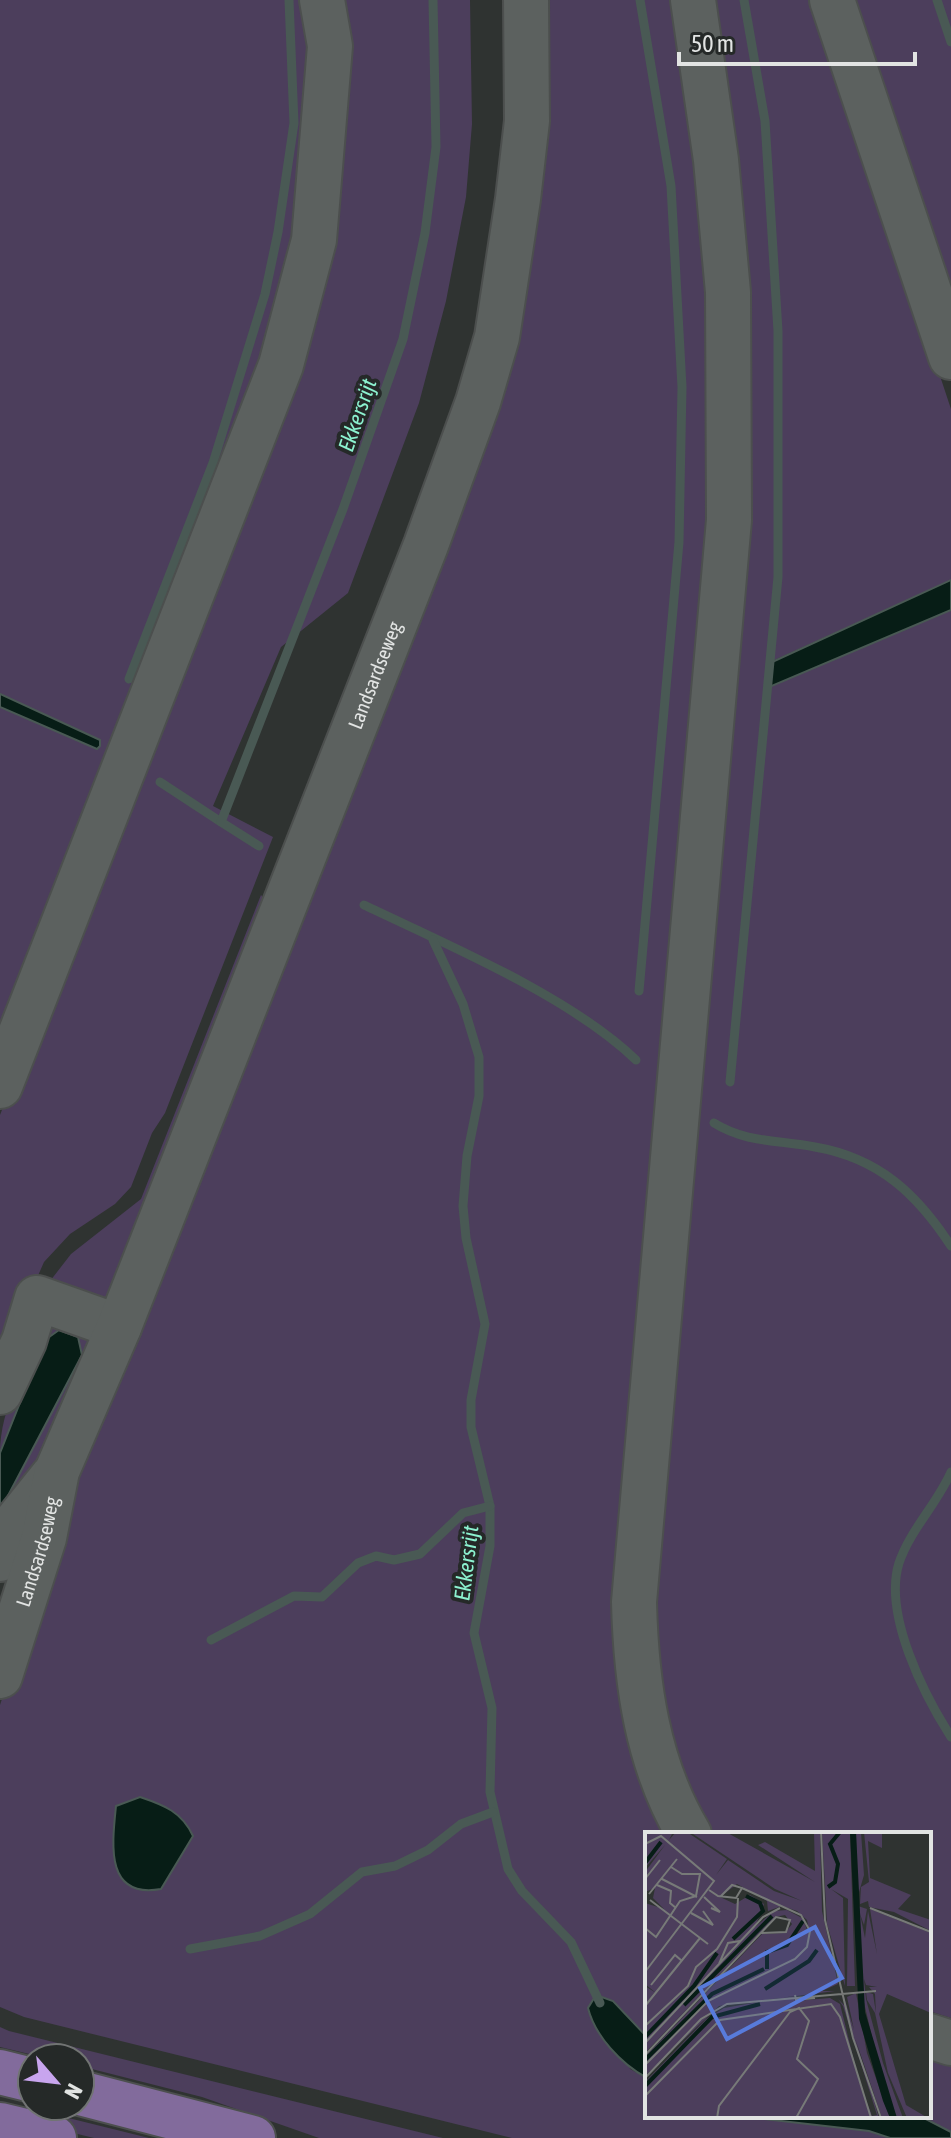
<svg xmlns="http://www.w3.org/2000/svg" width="951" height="2138" font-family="'Asap Condensed',sans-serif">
<rect width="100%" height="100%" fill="#2f3331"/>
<!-- green -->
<g fill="#4c3e5c">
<polygon points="0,0 312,0 289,305 0,1072 0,707 43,725 99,740 0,694"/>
<polygon points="332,0 470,0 472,124 466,197 446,301 419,403 348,593 281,647 213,806 273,837 165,1113 152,1133 131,1187 115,1204 70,1234 44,1262 0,1362 0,1115 265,436"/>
<polygon points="538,0 693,0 728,292 634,1602 689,1834 647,1834 647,2037 613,2001 630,2069 647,2078 647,2116 738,2116 869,2131 890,2138 512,2138 24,2017 0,2007 0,1705 75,1480 477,451"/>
<polygon points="712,0 815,0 951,409 951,580 770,662 767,687 951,610 951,2018 929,2011 929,1834 710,1834 667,1738 651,1611 734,685"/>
<polygon points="855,0 951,0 951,287"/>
<polygon points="261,895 270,906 117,1288 103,1303 47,1285 71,1254 141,1199"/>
<path d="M52,1322L93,1338V1355L0,1532V1511L82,1355L45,1340L0,1453C0,1410 26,1356 52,1322Z"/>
<polygon points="0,2027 9,2031 443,2138 319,2138 202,2097 80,2066 80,2058 46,2058 0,2047"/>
<polygon points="929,2036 951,2043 951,2132 920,2116 929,2116"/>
<polygon points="0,2101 149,2138 94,2138 0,2115"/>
</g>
<!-- water -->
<g fill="#071d16" stroke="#495954" stroke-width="2">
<polygon points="951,580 951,610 767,688 770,663"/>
<polygon points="0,694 100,740 100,746 97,749 0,707"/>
<polygon points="59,1330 78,1337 82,1355 0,1511 0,1453 45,1340"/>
<path d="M140,1797C164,1805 182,1812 193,1836L161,1889C105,1899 112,1845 116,1806Z"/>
<path d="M596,1995L613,2001L647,2037V2078C621,2064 595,2036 588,2008Z"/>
<polygon points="738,2116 920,2116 951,2132 951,2138 890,2138 869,2131"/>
</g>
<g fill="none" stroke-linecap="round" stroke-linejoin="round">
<!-- stream -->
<g stroke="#495954" stroke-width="9">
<polyline points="937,0 951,42"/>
<polyline points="129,679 213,463 265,294 278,232 294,123 289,0"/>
<polyline points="160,782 221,822"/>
<polyline points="259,846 221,822 343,509 403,339 425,233 436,147 433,0"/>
<path d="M364,905C448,945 571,997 636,1060"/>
<polyline points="433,940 463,1004 479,1057 479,1096 467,1156 463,1206 466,1238 485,1324 471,1400 471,1427 490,1506 490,1546 474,1633 492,1708 490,1792 508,1869 522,1891 571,1942 600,2003"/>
<polyline points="639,991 679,542 682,387 671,186 640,0"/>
<polyline points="730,1082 778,577 778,331 765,121 744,0"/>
<path d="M714,1123C746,1143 779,1140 815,1147C879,1158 917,1194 951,1246"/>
<path d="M951,1472C937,1504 910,1530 899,1563C883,1614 924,1695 951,1737"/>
<polyline points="211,1640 294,1596 322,1597 358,1563 376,1556 394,1560 420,1554 463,1513 490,1506"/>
<polyline points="190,1949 260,1936 310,1914 362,1872 395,1866 428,1850 461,1824 493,1812"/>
</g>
<!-- minor casing -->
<g stroke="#4c4f4e" stroke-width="48">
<g id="minor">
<polyline points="832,0 951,357"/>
<polyline points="0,1086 281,365 314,240 330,46 322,0"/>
<polyline points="0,1392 24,1341 37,1298 119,1327"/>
<polyline points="0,1559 17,1521 53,1476"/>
<path id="s1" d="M0,1676L44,1538L57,1471L119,1327L426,545L478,402L497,337L518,199L527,121L526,0"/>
<path d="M689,1834C647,1764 636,1682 634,1602L729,520L728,292L716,160L693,0"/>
<polyline points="929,2036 951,2043"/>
</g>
</g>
<!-- major casing -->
<g stroke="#4c4f4e" stroke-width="48">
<g id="major">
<polyline points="0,2072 32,2080"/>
<polyline points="80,2093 253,2138"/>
<polyline points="0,2125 54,2138"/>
</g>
</g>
<!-- minor -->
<use href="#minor" stroke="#5c615f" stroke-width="44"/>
<!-- major -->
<use href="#major" stroke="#826b9c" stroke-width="44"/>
</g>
<g text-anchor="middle" stroke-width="8" stroke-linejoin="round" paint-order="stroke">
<!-- street labels -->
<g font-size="20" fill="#e2e4e3" stroke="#252928">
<text dy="7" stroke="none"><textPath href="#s1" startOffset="1070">Landsardseweg</textPath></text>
<text dy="7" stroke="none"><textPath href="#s1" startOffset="130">Landsardseweg</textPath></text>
</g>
<!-- water labels -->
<g font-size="22" font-style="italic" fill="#8cf2d0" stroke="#252928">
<text transform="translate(357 415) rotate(-71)" y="8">Ekkersrijt</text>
<text transform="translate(466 1563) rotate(-83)" y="8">Ekkersrijt</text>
</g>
</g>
<!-- overview -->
<g transform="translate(645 1832)">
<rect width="286" height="286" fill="#2f3331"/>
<path d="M0,0H28L24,8L31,0H42L82,27L71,43L83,28L129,59L157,69L130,57L45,0H81L170,50L113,13L120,10L170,39L169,0H175L177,79L193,152L177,159H190L74,174L0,244V225L117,102L140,101L147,92L140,83L130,85L0,221V154L11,161L0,152V71L19,77L8,66L10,56L0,60V40L20,13L0,36ZM92,52L122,69L123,79L137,74L152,79L162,88L165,104L157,86L142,78L129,79L110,95L119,72L105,63L90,72L75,65ZM177,0H205L210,154H202L203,67L186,57L198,66L200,154L182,92ZM211,0H216L219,43L212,67ZM219,0H237V16L223,9L225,46L266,63L253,77L286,88V99L249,80L224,75L223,69L215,72L216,55L224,50ZM213,74L222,77L219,93L215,82L220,106L223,79L232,122L225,77L286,101V181L242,162L234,182L261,273L283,286H262L243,241L230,181L222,168L221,160L228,162L231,181L230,162L224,155H232L221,153L219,147L221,167L238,231L258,286H252L237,248L217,162ZM211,161L222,221L245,286H237L210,206L234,286H73V277L71,286H0V250L61,187L79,176L148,164L150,169L185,166L195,172L214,249L227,284L232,283L198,174L193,167L199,173V165L209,198L202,165Z" fill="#4c3e5c" fill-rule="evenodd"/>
<path d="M205,0H211L220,180L252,286H245L238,269L214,187Z" fill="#071d16"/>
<path fill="none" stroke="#071d16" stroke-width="4" d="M0,31L16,10M183,55L190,50L193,32L185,12L195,0M88,107L118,79L115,71L101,64M122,137V120L142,113L158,89M120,157L164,129L172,118M39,173L127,84M0,205L49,154L72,121M0,228L67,162L119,137M0,254L67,185L115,172"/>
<path fill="none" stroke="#777a78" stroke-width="2" d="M176,0L180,88L208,206L236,286M0,12L16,4L69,49L0,140M26,35L37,42H55L51,64M0,47L15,28M17,47L52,65M12,53L26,59L25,71L31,76M64,58L73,64L91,66L97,56L87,53L76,64M4,62L32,27M59,65L75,80L66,76M5,68L63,112M225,76L286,100M46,81L68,93L58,79M0,96L11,105L35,69L51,64M74,132L83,111L95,109M6,153L30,123L37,129M150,163L151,168L170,166M0,174L55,106M0,194L43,154L51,135L72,117L92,85L93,66M0,211L118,85L135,76M0,223L131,85L145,88L141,100L116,101M0,233L63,169L150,127L162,115L165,99L156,83L97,56M0,246L56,187L82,172L231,159M0,264L75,188L186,172L195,185L226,286M72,286L74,274L145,180L154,176L164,189L152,227L173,247L151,286"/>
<path fill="#587bdb" fill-opacity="0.15" stroke="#587bdb" stroke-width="4" d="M170,95L197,146L82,207L55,156Z"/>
<rect width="286" height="286" fill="none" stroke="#e2e4e3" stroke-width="4"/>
</g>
<!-- north arrow -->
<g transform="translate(56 2082) rotate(118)"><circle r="38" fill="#252928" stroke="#717473" stroke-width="2"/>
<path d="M0-6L14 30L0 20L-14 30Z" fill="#c8a5ee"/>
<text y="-12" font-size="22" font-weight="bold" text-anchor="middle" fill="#e2e4e3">N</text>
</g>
<!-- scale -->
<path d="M679 52v12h236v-12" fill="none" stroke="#e2e4e3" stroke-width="4"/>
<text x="691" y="52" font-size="24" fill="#e2e4e3" stroke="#252928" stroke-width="6" paint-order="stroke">50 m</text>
</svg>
